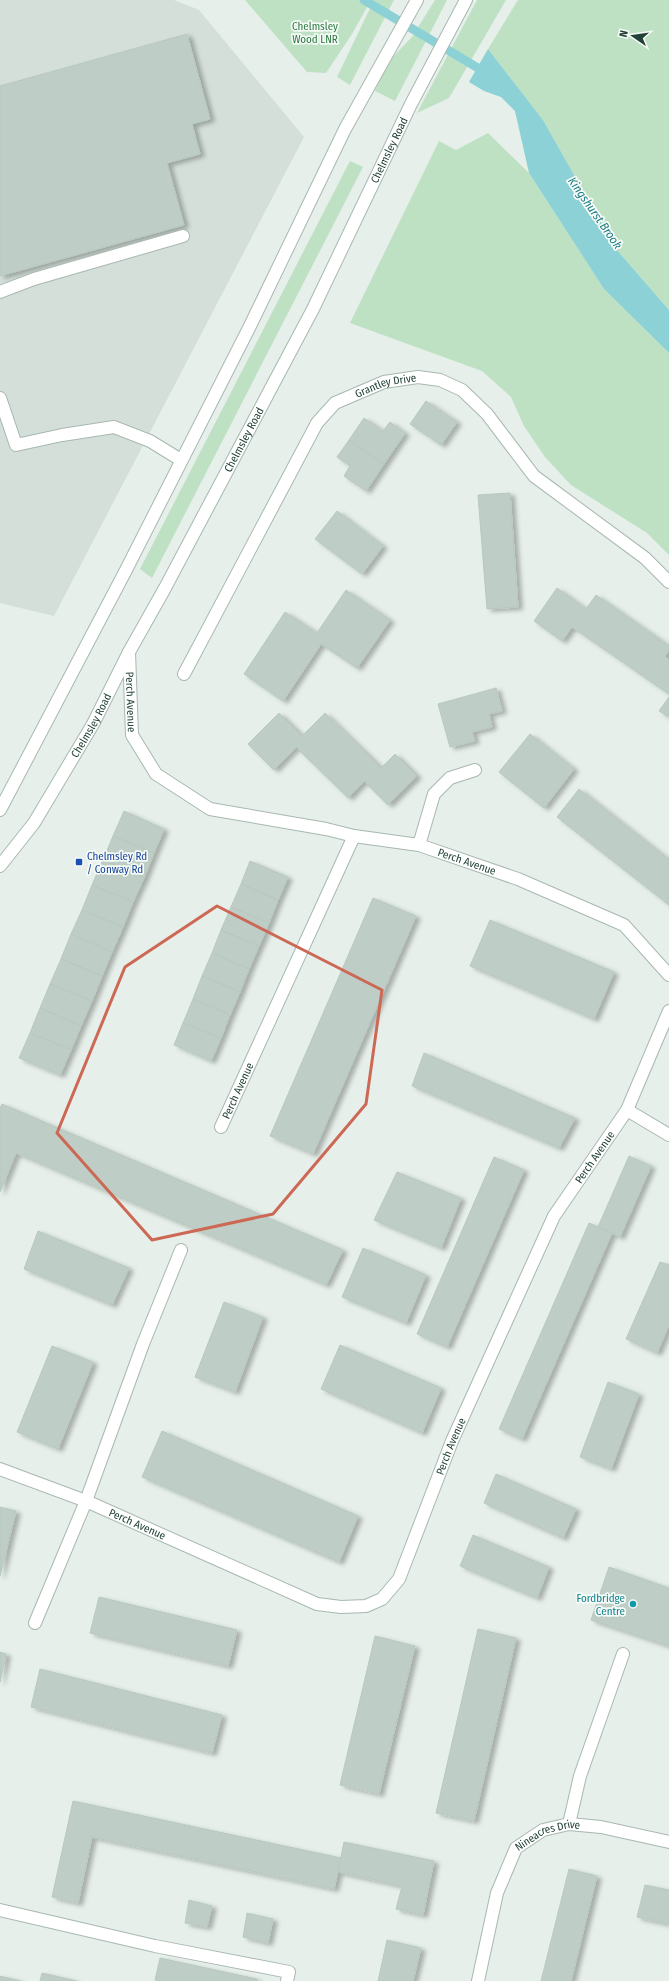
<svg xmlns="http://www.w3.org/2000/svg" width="669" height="1981" font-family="'Fira Sans Condensed',sans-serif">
<defs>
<filter id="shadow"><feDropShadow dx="4.5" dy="2.5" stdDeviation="2" flood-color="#0004"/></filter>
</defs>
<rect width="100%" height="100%" fill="#e6efea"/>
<!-- built -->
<polygon fill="#d4dfd9" points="0,0 174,0 199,10 304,137 54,616 0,603"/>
<!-- green -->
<g fill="#bee1c4">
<polygon points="245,0 371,0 352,34 326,73 307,72"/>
<polygon points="374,0 394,0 350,85 337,77"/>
<polygon points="435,0 447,0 395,101 375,91 387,63 412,37"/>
<polygon points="477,0 506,0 449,98 417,113"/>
<polygon points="518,0 669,0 669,310 616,249 543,120 488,49"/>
<polygon points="488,133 529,173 604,289 669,353 669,555 647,533 571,485 545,457 524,426 511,397 482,371 350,323 439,141 456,150"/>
<polygon points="350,161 363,167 152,578 140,569"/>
</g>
<!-- water -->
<polygon fill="#8cd1d5" points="488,49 543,120 616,249 669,310 669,353 604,289 529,173 515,111 501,97 484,91 469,82"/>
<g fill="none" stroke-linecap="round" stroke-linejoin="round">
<!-- stream -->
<polyline stroke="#8cd1d5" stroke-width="9" points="364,0 488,74"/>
</g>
<!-- building -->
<g fill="#becdc5" stroke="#b7c9c0" filter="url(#shadow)">
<polygon points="187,34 210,119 192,124 200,154 167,163 184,225 0,276 0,86"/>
<polygon points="426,401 457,422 441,445 410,424"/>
<polygon points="364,418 383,431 390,422 405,433 384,464 349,440"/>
<polygon points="349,440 384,464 366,491 344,476 350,466 337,457"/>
<polygon points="510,493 518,607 487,609 478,495"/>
<polygon points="337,511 383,546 362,574 315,539"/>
<polygon points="557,588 586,609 596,595 669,646 669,650 665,656 669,660 669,694 572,627 562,641 534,621"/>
<polygon points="346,590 390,620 357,668 321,644 283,701 244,674 285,612 317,633"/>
<polygon points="496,688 502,711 489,714 492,727 472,732 475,741 450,747 438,704"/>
<polygon points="669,697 669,717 659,711"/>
<polygon points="279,713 302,736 325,713 381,768 395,754 417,776 388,805 364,781 348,798 296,747 274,770 248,744"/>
<polygon points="530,734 574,769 544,808 499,772"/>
<polygon points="579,789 669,860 669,905 557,817"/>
<polygon points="124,811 164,829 154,853 113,836"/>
<polygon points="113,836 154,853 144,878 103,860"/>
<polygon points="103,860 144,878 133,902 92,885"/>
<polygon points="250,861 288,877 278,900 241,884"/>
<polygon points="241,884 278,900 269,923 231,907"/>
<polygon points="92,885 133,902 123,927 82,910"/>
<polygon points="373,898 416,916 313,1154 270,1136"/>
<polygon points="231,907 269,923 259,946 221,930"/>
<polygon points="82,910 123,927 112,952 71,934"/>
<polygon points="490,920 614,972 594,1019 470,966"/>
<polygon points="221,930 259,946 249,969 212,953"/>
<polygon points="71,934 112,952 102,976 61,959"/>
<polygon points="212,953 249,969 240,992 202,976"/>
<polygon points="61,959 102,976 92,1001 50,984"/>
<polygon points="202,976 240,992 230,1015 193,999"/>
<polygon points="50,984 92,1001 81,1026 40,1008"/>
<polygon points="193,999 230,1015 221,1038 183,1023"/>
<polygon points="40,1008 81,1026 71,1050 30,1033"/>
<polygon points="183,1023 221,1038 211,1061 174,1045"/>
<polygon points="30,1033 71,1050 60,1075 19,1058"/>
<polygon points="424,1053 575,1118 559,1148 412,1086"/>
<polygon points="2,1104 343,1250 326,1285 16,1153 0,1192 0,1108"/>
<polygon points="629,1156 651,1166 620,1237 598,1227"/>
<polygon points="494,1157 524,1170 447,1347 417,1334"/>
<polygon points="397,1172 461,1198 441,1248 374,1220"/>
<polygon points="589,1223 612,1233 522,1439 499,1429"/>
<polygon points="38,1231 129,1268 112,1305 24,1269"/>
<polygon points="363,1248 426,1275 406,1323 342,1297"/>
<polygon points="660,1262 669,1265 669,1325 657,1353 626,1339"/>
<polygon points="224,1302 263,1317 235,1392 195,1377"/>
<polygon points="340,1345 441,1388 422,1433 321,1389"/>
<polygon points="52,1346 93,1362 58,1449 17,1432"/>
<polygon points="608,1382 639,1394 611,1469 580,1457"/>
<polygon points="162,1431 358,1516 339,1562 142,1477"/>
<polygon points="496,1474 576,1509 563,1538 484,1503"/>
<polygon points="0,1507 16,1511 0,1576"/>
<polygon points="473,1535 549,1567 537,1598 460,1566"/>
<polygon points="609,1567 669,1588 669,1646 591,1620"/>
<polygon points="99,1597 237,1630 228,1666 90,1633"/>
<polygon points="478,1629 516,1638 474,1821 436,1813"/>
<polygon points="375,1636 415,1646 379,1794 340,1785"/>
<polygon points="0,1652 6,1654 0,1682"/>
<polygon points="40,1669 222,1715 212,1753 31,1707"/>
<polygon points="73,1801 341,1858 334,1889 92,1837 78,1903 52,1897"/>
<polygon points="344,1842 434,1861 423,1915 396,1909 402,1886 338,1872"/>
<polygon points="569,1869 597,1876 571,1981 541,1981"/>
<polygon points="645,1885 669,1890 669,1924 637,1917"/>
<polygon points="189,1900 212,1906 207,1927 185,1923"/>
<polygon points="247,1913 273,1919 268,1943 243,1937"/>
<polygon points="387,1940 421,1948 413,1981 378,1981"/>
<polygon points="160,1958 257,1979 257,1981 159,1981 155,1980"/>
<polygon points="42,1973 77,1981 40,1981"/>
<polygon points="0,1976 21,1981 0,1981"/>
</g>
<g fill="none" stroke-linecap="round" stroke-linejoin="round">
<!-- service casing -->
<g stroke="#a8b8b1" stroke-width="14">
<g id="service">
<polyline points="0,292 34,279 183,236"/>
<polyline points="0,398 16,445 62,435 114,427 150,441 181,460"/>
<polyline points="419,845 434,794 450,778 475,770"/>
<polyline points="569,1824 580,1776 623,1654"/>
<polyline points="0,1910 155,1946 289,1972 287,1981"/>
</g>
</g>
<!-- minor casing -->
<g stroke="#a8b8b1" stroke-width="14">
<g id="minor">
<path id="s1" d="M129,652L132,735L156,774L210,809L326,829L354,836L419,845L518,879L624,925L669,975"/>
<path id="s2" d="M184,674L317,423L335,403L384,382L418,377L440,380L462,390L487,414L534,476L645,558L669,582"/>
<polyline points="627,1110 669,1135"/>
<path id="s3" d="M221,1127L354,836"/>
<path id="s4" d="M0,1469L86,1501L317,1604L341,1607L366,1606L382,1599L399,1579L452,1441L554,1216L627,1110L669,1011"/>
<polyline points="35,1623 86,1501 143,1344 181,1250"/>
<path id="s5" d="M478,1981L497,1893L516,1848L543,1830L569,1824L601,1827L669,1842"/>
</g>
</g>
<!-- tertiary casing -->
<g stroke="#a8b8b1" stroke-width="14">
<g id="tertiary">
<polyline points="0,810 126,570 250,326 345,129 417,0"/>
<path id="s6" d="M0,866L34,823L93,724L129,652L165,588L313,309L411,104L466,0"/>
</g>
</g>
<!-- service -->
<use href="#service" stroke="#fff" stroke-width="12"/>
<!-- minor -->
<use href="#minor" stroke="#fff" stroke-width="12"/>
<!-- tertiary -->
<use href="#tertiary" stroke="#fff" stroke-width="12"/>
</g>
<!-- marked area -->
<path fill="none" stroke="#cd6855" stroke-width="3" stroke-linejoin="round" d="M217,906L382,990L366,1104L273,1214L152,1240L57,1133L125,967Z"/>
<!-- markers -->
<rect fill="#1a4fb4" stroke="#f7fbf8" stroke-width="1.5" x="75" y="858" width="8" height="8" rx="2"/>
<circle fill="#0f9aa8" stroke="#f7fbf8" stroke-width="1.5" cx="633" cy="1604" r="4"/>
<g text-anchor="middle" stroke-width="3.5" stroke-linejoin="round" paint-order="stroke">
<!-- park labels -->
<g font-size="11" fill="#2b7b42" stroke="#f7fbf8">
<text x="315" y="30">Chelmsley<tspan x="315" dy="13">Wood LNR</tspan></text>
</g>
<!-- street labels -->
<g font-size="11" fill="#234237" stroke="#f7fbf8">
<text dy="4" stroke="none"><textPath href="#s6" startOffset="816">Chelmsley Road</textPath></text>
<text dy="4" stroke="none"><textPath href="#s2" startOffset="365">Grantley Drive</textPath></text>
<text dy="4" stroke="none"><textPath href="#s6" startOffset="492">Chelmsley Road</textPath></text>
<text dy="4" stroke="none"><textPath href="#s1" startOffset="50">Perch Avenue</textPath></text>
<text dy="4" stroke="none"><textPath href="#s6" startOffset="168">Chelmsley Road</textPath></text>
<text dy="4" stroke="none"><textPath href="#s1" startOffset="456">Perch Avenue</textPath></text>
<text dy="4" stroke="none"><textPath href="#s3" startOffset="40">Perch Avenue</textPath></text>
<text dy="4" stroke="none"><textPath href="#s4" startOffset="904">Perch Avenue</textPath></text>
<text dy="4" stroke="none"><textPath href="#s4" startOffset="580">Perch Avenue</textPath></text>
<text dy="4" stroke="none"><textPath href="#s4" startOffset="148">Perch Avenue</textPath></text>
<text dy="4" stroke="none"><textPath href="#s5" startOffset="174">Nineacres Drive</textPath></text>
</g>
<!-- transit labels -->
<g font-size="11" fill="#164399" stroke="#f7fbf8" text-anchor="start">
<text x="87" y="860">Chelmsley Rd<tspan x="87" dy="13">/ Conway Rd</tspan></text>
</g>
<!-- culture labels -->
<g font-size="11" fill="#0d838f" stroke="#f7fbf8" text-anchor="end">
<text x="625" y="1602">Fordbridge<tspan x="625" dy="13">Centre</tspan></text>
</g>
<!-- water labels -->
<g font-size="12" font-style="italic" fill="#1a7b82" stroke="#f7fbf8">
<text transform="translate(595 213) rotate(55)" y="4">Kingshurst Brook</text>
</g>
</g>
<!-- north arrow -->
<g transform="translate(633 36) rotate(283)" stroke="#f7fbf8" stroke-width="3" paint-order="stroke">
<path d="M0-3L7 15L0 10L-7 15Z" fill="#234237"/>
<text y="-6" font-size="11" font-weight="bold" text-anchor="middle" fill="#234237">N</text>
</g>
</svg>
